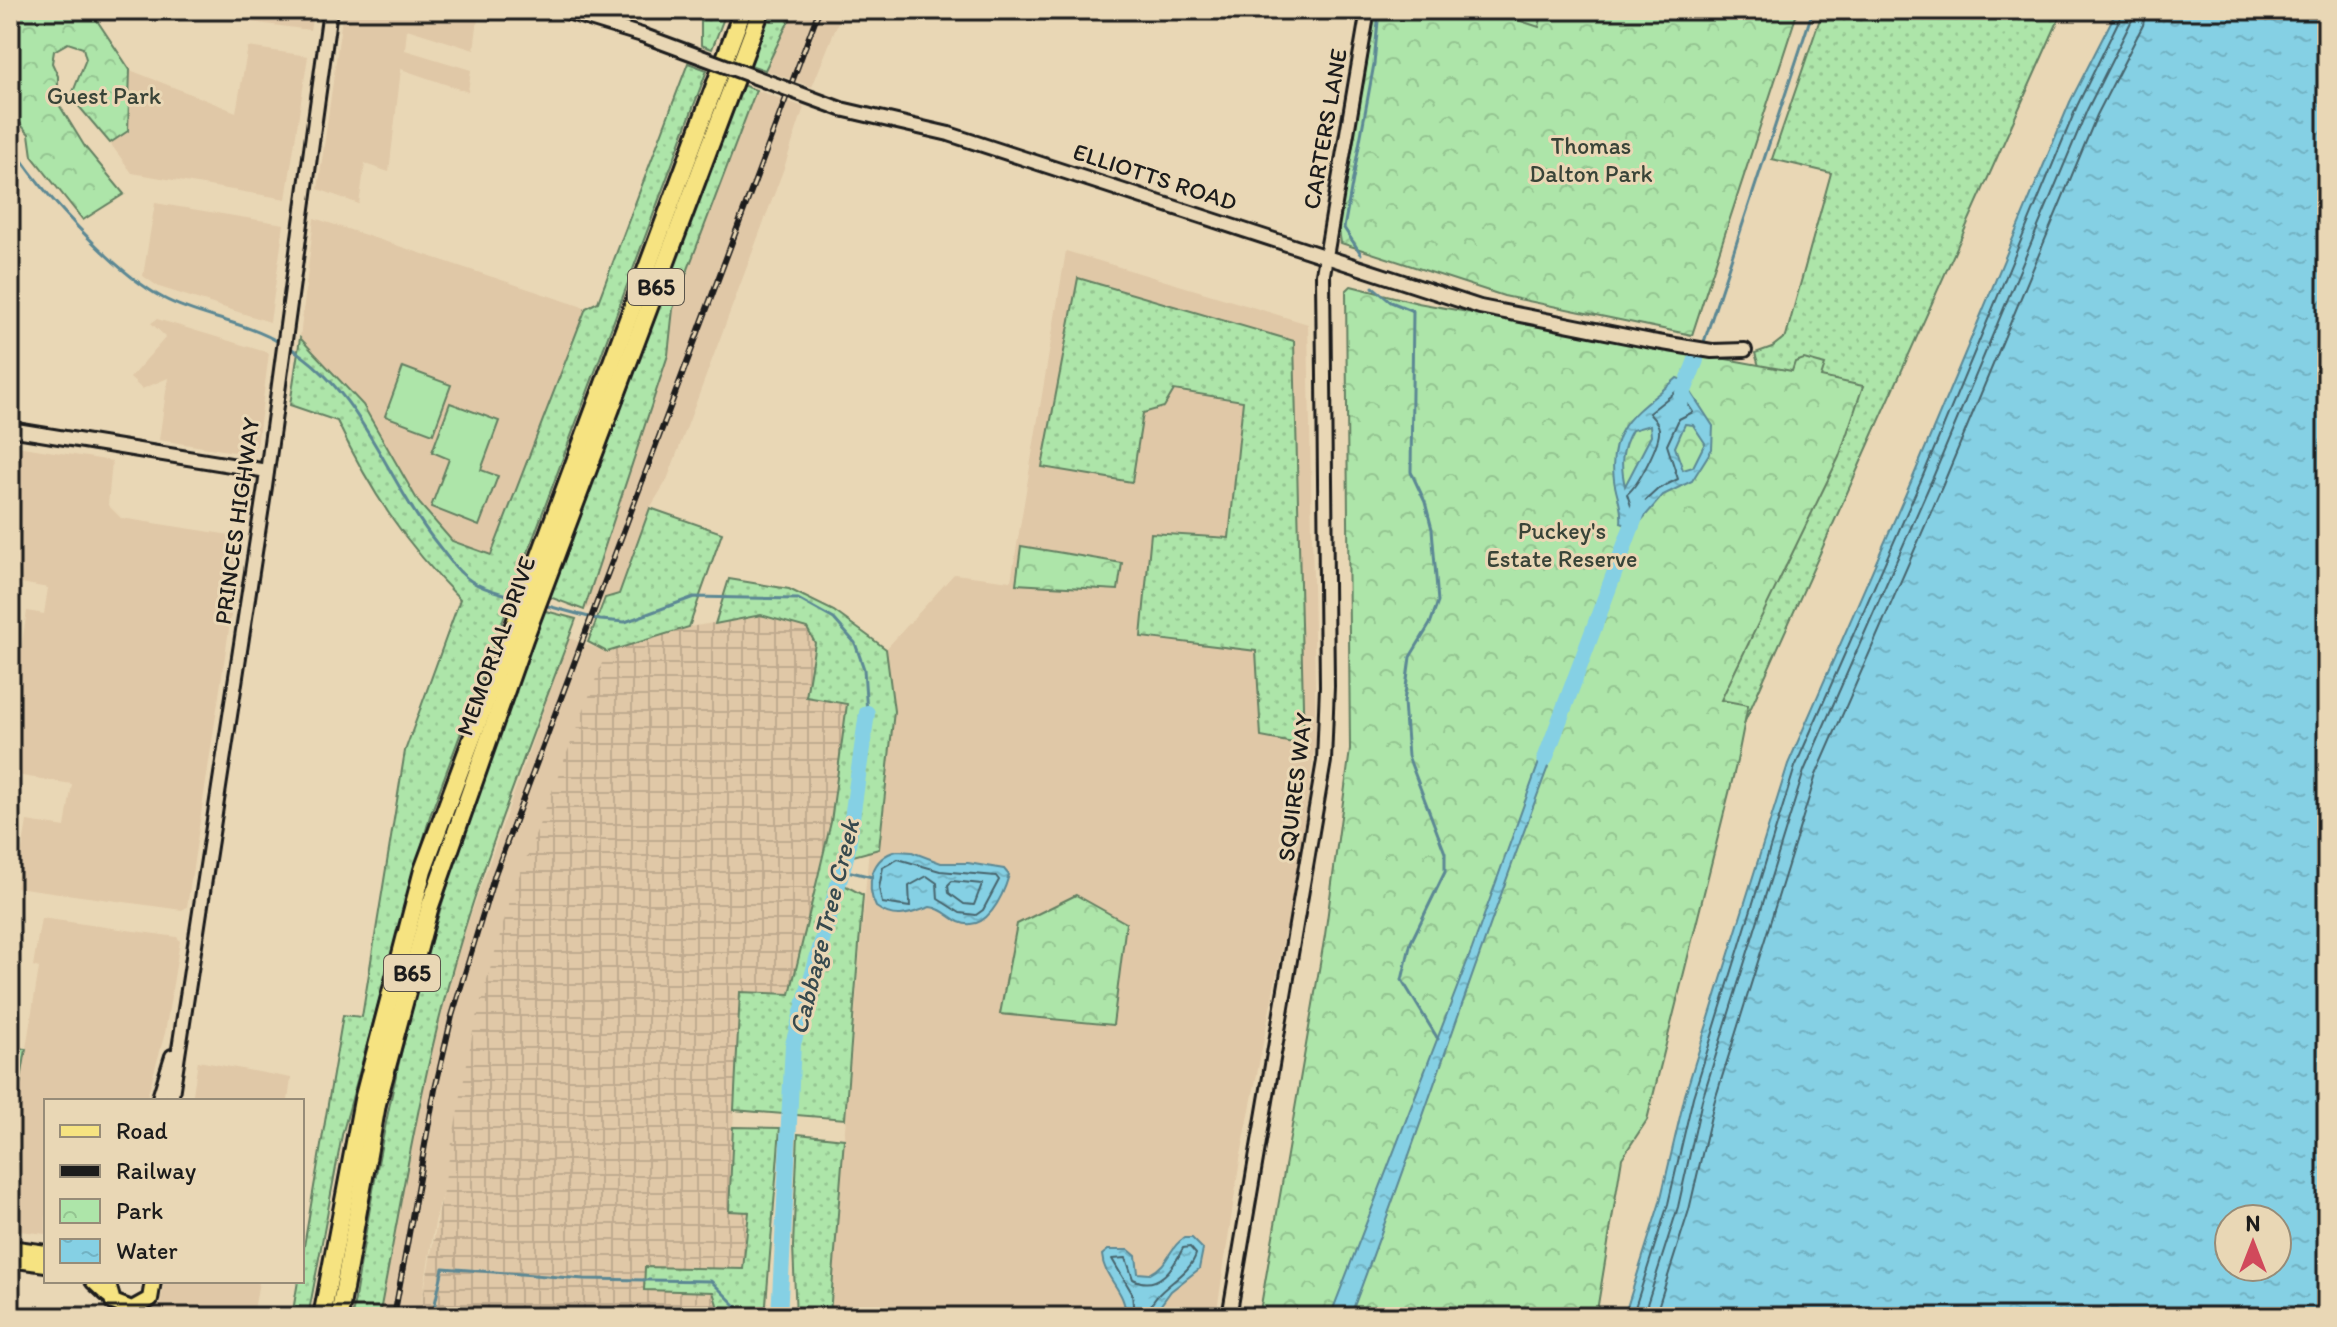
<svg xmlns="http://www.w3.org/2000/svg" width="2337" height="1327" font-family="Itim,sans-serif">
<defs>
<pattern id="industrial-grid" width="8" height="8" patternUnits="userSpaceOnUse" patternTransform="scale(2)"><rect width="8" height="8" fill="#e0c8a7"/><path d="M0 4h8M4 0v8" fill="none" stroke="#c0ab8f"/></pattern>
<pattern id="grass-dots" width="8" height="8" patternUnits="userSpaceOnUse" patternTransform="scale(2)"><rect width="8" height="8" fill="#ade5a9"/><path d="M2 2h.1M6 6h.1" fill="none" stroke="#94c491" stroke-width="1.8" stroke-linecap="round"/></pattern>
<pattern id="park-crowns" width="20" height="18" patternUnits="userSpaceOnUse" patternTransform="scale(2)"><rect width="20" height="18" fill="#ade5a9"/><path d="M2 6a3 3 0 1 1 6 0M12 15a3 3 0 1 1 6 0" fill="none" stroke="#94c491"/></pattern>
<pattern id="water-ripples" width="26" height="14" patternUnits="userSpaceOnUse" patternTransform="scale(2)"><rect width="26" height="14" fill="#85d0e4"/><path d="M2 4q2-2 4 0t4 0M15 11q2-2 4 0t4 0" fill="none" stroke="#72b2c3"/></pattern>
</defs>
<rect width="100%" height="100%" fill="#e9d7b5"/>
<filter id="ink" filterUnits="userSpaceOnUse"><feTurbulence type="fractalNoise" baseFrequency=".0125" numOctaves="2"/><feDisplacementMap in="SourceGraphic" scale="16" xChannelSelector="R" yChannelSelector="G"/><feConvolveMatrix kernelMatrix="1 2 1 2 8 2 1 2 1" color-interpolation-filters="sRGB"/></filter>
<g filter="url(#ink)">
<!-- built -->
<g fill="#e0c8a7">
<polygon points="253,10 314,10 310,30 251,22"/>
<polygon points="343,10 479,10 474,50 407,29 405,50 471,70 468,92 401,69 389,172 365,164 359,204 318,189"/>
<polygon points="794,10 843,10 812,87 765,70"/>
<polygon points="248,47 308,56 286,199 132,173 110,143 128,131 130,70 236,112"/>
<polygon points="756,90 804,107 784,168 667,480 650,508 619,595 605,598 584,610 668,355 673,309"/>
<polygon points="155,203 284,224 270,322 159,287 143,276"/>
<polygon points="314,218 586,308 491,555 452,541 419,503 363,405 300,338"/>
<polygon points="1066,251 1308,324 1316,739 1299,862 1240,1160 1216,1317 829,1317 886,649 954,574 1011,581"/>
<polygon points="157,319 269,353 257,446 247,454 159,440 168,378 142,389 130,378 166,337 151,323"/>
<polygon points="10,445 112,461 108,505 121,518 243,537 187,907 182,910 16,887 27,821 65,827 72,784 10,774 10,716 27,611 44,614 48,588 10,581 13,535 10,534"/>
<polygon points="569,638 607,652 610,661 437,1211 419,1317 379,1317 424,1081 460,945"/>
<polygon points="41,918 177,937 180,941 165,1033 146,1101 46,1101 46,1234 10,1230 10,1147 39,968 33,966"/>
<polygon points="198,1061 291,1078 288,1101 192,1101"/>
<polygon points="164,1281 259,1281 253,1317 158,1317"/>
</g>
<!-- industrial -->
<polygon fill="url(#industrial-grid)" points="761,615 807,628 815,643 806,697 848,703 831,822 790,995 740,993 729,1210 749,1211 743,1269 646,1267 713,1292 721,1317 419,1317 475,1021 511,897 602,663 610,661 607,652 689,627"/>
<!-- grass -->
<g fill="url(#grass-dots)" stroke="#648062" stroke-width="2">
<polygon points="701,10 727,10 712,49 701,45"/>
<polygon points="768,10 794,10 765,70 750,65"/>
<polygon points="1823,10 2063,10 1741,730 1385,1317 1763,379 1755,353 1772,347 1786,336 1831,173 1772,159"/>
<path d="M688,63L707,70L430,816L342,1135L308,1317H292L298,1281H302V1258L343,1015L362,1017L405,751L460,599C405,543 371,493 337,421L290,405L300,338L363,405L419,503L452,541L491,555L586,308L598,302Z"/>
<polygon points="742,85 756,90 673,309 668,355 584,610 547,596"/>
<polygon points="1078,278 1294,341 1304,745 1261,737 1256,651 1141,637 1151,533 1229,538 1243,401 1174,390 1164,407 1143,413 1132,482 1042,467"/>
<polygon points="650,508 722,533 689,627 607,652 588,642 605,598 619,594"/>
<polygon points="729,579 789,589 834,611 886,649 894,711 879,849 853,856 844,885 863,895 845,1119 734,1110 740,992 790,994 831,822 847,704 806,697 815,643 807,628 761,615 715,624"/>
<path d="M542,610L576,619C536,727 493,834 460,944C423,1066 403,1192 379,1317H352C370,1202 390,1085 422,972C456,850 498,730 542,610Z"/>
<polygon points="733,1127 780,1128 765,1317 721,1317 713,1292 644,1290 645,1267 743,1269 749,1212 729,1211"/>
<polygon points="798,1134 844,1139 830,1314 833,1317 796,1317 793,1246"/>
</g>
<!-- park -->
<g fill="url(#park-crowns)" stroke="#648062" stroke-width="2">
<path d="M21,10H90L130,70L128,131L110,143L71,97L86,59L83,48L68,43L54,51L52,63L58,76V103L85,147L124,194L83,220L32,156L29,134C5,111 5,65 12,33C14,24 19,18 21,10Z"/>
<polygon points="1376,10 1798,10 1692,335 1504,296 1341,243 1338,224"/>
<polygon points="1351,286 1418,303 1792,371 1795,362 1804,359 1825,365 1821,377 1863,386 1839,457 1721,700 1748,705 1737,761 1647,1120 1622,1158 1596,1317 1259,1317 1325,935 1350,750 1346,291"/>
<polygon points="1021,546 1122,563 1118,590 1016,584"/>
<polygon points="1076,895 1126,923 1113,1025 1000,1014 1017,924"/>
<polygon points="10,1047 26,1049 10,1147"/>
</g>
<!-- garden -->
<g fill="#ade5a9" stroke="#648062" stroke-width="2">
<polygon points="1487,10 1543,10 1539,27"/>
<polygon points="403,367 451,385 433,434 385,416"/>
<polygon points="450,403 499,421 481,470 498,476 479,526 431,507 449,459 432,452"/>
</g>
<!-- water -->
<g fill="url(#water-ripples)" stroke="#5b8894" stroke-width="2" fill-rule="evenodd">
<path d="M2117,10H2327V1317H1624L1660,1202L1685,1095L1788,764L1914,475L2070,102ZM2229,1219H2277V1267H2229Z"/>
<path d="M1677,378L1683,380L1713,426L1712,449L1692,481L1663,495L1635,528L1621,523C1623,507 1616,496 1614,480C1607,423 1641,410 1677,378ZM1685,424L1693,425L1705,443L1693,467L1683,470L1675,447ZM1650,425L1651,436L1625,486C1620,465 1621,449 1632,430Z"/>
<path d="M1547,740L1557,743C1484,933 1422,1127 1350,1317H1330L1472,949Z"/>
<path d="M897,851L912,852L941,863H968L1004,869L1009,875C1003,896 986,934 959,922C949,917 942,908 930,907C910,914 895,921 876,907C865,885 871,857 897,851Z"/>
<path d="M1184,1238H1192L1203,1249L1199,1269L1171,1291L1152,1317H1126C1126,1289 1104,1280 1102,1255L1108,1250H1129L1136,1256L1138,1273L1150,1274C1170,1264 1168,1248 1184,1238Z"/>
</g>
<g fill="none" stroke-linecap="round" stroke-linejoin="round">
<!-- shore -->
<g stroke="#46646c" stroke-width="2">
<path d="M1678,390L1693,412L1679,419L1667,445L1678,479L1658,489L1633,512L1627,494C1638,486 1661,442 1659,429C1658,421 1652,418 1649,413Z"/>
<polygon points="898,859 940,871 996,876 999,880 983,910 976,915 960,913 938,899 937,883 927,876 909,886 910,907 882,903 879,888 883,867"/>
<polygon points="952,881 982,884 974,905 964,904 949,893 948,885"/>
<path d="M1134,1317L1132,1293L1112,1259L1126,1258L1133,1279C1158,1292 1174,1267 1183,1248L1190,1247L1196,1254C1189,1279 1151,1288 1147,1317"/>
<polyline points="1632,1317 1668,1204 1693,1097 1795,767 1922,478 2077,106 2124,10"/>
<polyline points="1643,1317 1678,1207 1702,1100 1804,771 1931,482 2087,110 2132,20 2134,10"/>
<polyline points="1655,1317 1689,1210 1714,1103 1816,775 1942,487 2097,115 2143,25 2146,10"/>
</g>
<!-- stream -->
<g stroke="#5b8894" stroke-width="3">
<path d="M10,142C38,189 114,272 163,298C200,318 245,321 282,344"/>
<polyline points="10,157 20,162"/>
<polyline points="1361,254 1344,228 1374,64 1379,10"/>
<polyline points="1373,287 1391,302 1413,311 1411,472 1425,502 1432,529 1438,602 1430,624 1410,657 1404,702 1408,756 1445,853 1445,872 1411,942 1402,980 1438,1039"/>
<polyline points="1703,345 1813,10"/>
<path d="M289,347C363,392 386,481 438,545C448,558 458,572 471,581C484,590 502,593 517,598"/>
<polyline points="1696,360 1700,352"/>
<polyline points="544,605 600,620 625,622 694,597 798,599 834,619 855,643 864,669 867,713"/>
<polyline points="843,870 872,877"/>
<polyline points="432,1317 443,1268 584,1279 711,1281 747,1317"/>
</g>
<!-- river -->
<g stroke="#85d0e4" stroke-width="16">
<polyline points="1679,404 1696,360"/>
<polyline points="1545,759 1639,507"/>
<polyline points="779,1317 793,1044 847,853 867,713"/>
</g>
<!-- secondary casing -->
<g stroke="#1c1c1c" stroke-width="18">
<g id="secondary">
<polyline points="560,10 642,35"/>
<polyline points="949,134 1480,307 1651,341 1712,351 1745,350"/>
<polyline points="10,429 267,471"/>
<polyline points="158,1101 172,1056"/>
<polyline points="171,1101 265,487 330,10"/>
<polyline points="1229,1317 1324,761 1327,686 1323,274 1368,10"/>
</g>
</g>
<!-- primary casing -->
<g stroke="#1c1c1c" stroke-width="20">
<g id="primary">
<polyline points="10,1248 46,1253"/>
<polyline points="10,1259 46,1264"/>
<polyline points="93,1281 108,1295"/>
<polyline points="107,1281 113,1302 132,1309 150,1299 153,1281"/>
</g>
</g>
<!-- motorway casing -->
<g stroke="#1c1c1c" stroke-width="22">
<g id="motorway">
<polyline points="322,1317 363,1100 423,870 743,10"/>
<polyline points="339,1317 377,1104 430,906 524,639 761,10"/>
</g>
</g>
<!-- secondary -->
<use href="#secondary" stroke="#e9d7b5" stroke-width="12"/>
<!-- primary -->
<use href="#primary" stroke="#f6e381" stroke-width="14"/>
<!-- motorway -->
<use href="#motorway" stroke="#f6e381" stroke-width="16"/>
<!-- rail casing -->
<g stroke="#1c1c1c" stroke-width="6">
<polyline id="rail" points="394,1317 435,1089 452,1016 495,874 819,10"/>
</g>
<!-- rail -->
<use href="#rail" stroke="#e9d7b5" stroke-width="3" stroke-dasharray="9" stroke-linecap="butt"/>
<!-- secondary-bridge casing -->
<g stroke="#1c1c1c" stroke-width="18" stroke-linecap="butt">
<polyline id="secondary-bridge" points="642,35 841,109 949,134"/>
</g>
<!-- secondary-bridge -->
<use href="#secondary-bridge" stroke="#e9d7b5" stroke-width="12"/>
</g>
</g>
<g text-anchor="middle" stroke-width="6" stroke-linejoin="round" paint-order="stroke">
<!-- shield labels -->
<g fill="#e9d7b5" stroke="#5a544a" stroke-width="2">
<rect x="628" y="269" width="56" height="36" rx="6"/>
<rect x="384" y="955" width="56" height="36" rx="6"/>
</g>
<g font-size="22" font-weight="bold" fill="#1c1c1c">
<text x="656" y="295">B65</text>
<text x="412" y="981">B65</text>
</g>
<!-- park labels -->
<g font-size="24" fill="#394438" stroke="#e9d7b5">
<text x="104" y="104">Guest Park</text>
<text x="1591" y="154">Thomas<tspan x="1591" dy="28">Dalton Park</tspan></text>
<text x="1562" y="539">Puckey's<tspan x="1562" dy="28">Estate Reserve</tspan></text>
</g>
<!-- street labels -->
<g font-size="24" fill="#1c1c1c" stroke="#e9d7b5">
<text transform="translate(1325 129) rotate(-80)" y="8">CARTERS LANE</text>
<text transform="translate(1155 177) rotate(18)" y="8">ELLIOTTS ROAD</text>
<text transform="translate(237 521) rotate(-82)" y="8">PRINCES HIGHWAY</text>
<text transform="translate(496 646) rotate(-70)" y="8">MEMORIAL DRIVE</text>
<text transform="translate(1295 787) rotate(-83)" y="8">SQUIRES WAY</text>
</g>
<!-- water labels -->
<g font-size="26" font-style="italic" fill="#36494e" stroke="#e9d7b5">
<text transform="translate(824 927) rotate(-76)" y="9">Cabbage Tree Creek</text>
</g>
</g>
<!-- margin -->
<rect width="2337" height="1327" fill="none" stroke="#e9d7b5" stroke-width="40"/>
<rect x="20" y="20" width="2297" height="1287" fill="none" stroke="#1c1c1c" stroke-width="3" filter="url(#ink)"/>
<!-- legend -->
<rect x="44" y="1099" width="260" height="184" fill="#e9d7b5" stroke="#978c78" stroke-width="2"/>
<rect x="60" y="1125" width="40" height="12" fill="#f6e381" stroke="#978c78" stroke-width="2"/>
<text x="116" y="1139" font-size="24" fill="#1c1c1c">Road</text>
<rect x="60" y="1165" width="40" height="12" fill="#1c1c1c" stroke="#978c78" stroke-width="2"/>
<text x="116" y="1179" font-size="24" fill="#1c1c1c">Railway</text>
<rect x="60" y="1199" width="40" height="24" fill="url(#park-crowns)" stroke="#978c78" stroke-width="2"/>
<text x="116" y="1219" font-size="24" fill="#1c1c1c">Park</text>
<rect x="60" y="1239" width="40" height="24" fill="url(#water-ripples)" stroke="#978c78" stroke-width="2"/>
<text x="116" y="1259" font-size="24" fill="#1c1c1c">Water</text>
<!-- north arrow -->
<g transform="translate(2253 1243)"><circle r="38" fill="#e9d7b5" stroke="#978c78" stroke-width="2"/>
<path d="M0-6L14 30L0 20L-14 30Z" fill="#d1495b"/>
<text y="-12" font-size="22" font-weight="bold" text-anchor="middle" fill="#1c1c1c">N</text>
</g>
</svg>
